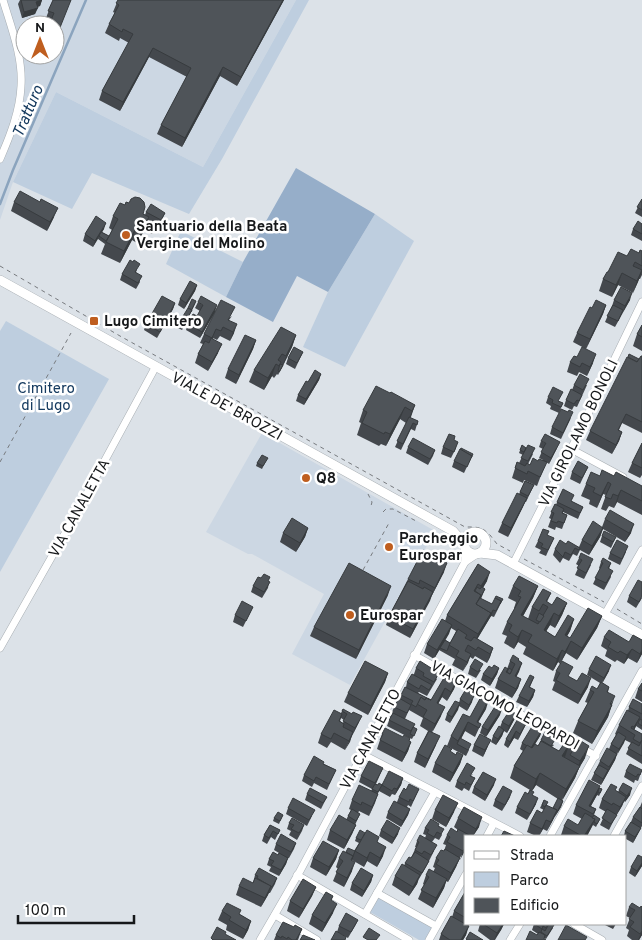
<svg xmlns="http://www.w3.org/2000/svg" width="642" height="940" font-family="Overpass,sans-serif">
<rect width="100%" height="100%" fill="#dce2e8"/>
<!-- built -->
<g fill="#ccd7e3" fill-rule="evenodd">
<path d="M0,0H296L203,167L56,92L13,182L0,220ZM25,25H55V55H25Z"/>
<polygon points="262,433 435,531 350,685 292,654 324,594 252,554 248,554 206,532"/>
</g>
<!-- green -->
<g fill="#becedf">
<polygon points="296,0 309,0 222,159 189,214 92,173 72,209 13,182 56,92 203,167"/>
<polygon points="375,214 414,241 345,367 303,347 328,292"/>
<polygon points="181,231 243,262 226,297 166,264"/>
<polygon points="6,321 109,379 0,572 0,331"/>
<polygon points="379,896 434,927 426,940 419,940 370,912"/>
</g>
<!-- forest -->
<polygon fill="#96aec9" points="296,168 375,214 328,292 297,276 273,322 226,297 243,262"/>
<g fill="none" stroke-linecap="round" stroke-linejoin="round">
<!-- stream -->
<polyline stroke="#8ba4be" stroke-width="2.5" points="0,204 13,170 86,0"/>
<!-- minor casing -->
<g stroke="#a8aeb3" stroke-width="8">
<g id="minor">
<path d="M0,159C10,136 20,111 21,86C23,57 11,27 3,0"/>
<polyline points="571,449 623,477"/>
<polyline points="465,562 477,554"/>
<polyline points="513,564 571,449 642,302"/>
<polyline points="605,614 642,550"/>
<polyline points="0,648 72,521 156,366"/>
<polyline points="414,655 596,756"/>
<polyline points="362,754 520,836"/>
<polyline points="487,836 494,823"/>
<polyline points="550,836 642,671"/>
<polyline points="614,836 642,786"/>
<polyline points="297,875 409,940"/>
<polyline points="377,893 436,926"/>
<polyline points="365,914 435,792"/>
<polyline points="275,915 317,940"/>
<polyline points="574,924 602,940"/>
<polyline points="260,940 300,871 465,562 465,548"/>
<polyline points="429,940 466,874"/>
<polyline points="510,940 520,924"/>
</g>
</g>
<!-- tertiary casing -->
<g stroke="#a8aeb3" stroke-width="10">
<g id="tertiary">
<polyline points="0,280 453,531 464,544"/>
<circle cx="475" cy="543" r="11"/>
<polyline points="480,553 497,555 642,635"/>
</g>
</g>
<!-- path -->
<g stroke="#777a7e" stroke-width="1" stroke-dasharray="4 4" stroke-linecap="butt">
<polyline points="0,266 120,336 465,527 475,527 483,529 490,535 497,544 510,551"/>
<polyline points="0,462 71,333"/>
<polyline points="368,494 372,502 371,506"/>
<polyline points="383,512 386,509 393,509 418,522"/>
<polyline points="524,559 604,602"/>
<polyline points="363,570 389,523"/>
<polyline points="617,609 642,624"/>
</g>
<!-- minor -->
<use href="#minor" stroke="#fff" stroke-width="7"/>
<!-- tertiary -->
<use href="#tertiary" stroke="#fff" stroke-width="9"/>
</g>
<!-- wall -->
<g fill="#44484d" fill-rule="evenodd">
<polygon points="20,0 42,0 40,6 37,7 35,14 22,18 18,4"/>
<polygon points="53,0 71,0 49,25 44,23"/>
<polygon points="118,0 284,0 237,86 220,76 182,147 157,134 161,125 187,77 149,57 120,111 99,100 102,91 129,43 120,38 119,41 105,33 109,24 115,13 113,12"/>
<polygon points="39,55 49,55 48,59"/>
<polygon points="642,199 642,217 635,213"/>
<polygon points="14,202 54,217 47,231 11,211"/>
<polygon points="129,203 145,215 146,212 165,213 159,226 148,220 145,229 137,243 132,240 120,263 101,254 105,244 98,239 93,247 83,241 85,234 104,229 102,232 109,236 112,230 109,228 113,216 125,205"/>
<polygon points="642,224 642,241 631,235 633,229"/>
<polygon points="156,226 152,234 146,231 147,228"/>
<polygon points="642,250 642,275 640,279 639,279 633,293 618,285 612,297 599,291 603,279 608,272 627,256 639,253"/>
<polygon points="137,270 136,272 140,282 136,289 120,280 122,274"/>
<polygon points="197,285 195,291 184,309 178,305 180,299"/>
<polygon points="614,300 630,300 615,327 605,322 612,306"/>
<polygon points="196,301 182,330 178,328 180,321"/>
<polygon points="198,302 215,312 200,338 186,330 188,324 197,316 200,311 195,308"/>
<polygon points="175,303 173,309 157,338 144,330 146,324"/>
<polygon points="606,305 603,314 586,349 573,342 577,333 592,308"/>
<polygon points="232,316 229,320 234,333 230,341 220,336 217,340 213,338 218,353 208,371 195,363 198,354 203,344 200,343 204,334"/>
<polygon points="642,325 642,351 633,346 637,334"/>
<polygon points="296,335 292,347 278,375 277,374 274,378 272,376 264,390 249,382 254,370"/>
<polygon points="256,340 253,349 236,384 225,378 228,369"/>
<polygon points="303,352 295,369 286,364 288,358"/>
<polygon points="642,356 642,433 622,423 619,430 622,432 619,441 612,454 586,440 590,431 639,359"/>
<polygon points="570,362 593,363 587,376 579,372 577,376 567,372"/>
<polygon points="321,374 319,380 304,405 296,401 298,395 308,382"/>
<polygon points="574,385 587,385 577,407 574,406 572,410 564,406 566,400 572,390"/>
<polygon points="390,393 415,405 410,418 418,421 415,431 411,429 401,450 395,447 406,423 400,419 386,446 381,444 379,446 357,435 361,423 359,422 363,410"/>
<polygon points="548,397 563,403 559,413 550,409 551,406 546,403"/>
<polygon points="571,418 561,439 550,434 552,427"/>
<polygon points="454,440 456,448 451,458 441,454 443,447"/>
<polygon points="541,441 557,448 549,464 546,462 537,486 524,480 523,483 512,478 517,462 519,463 523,455 519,453 522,445 533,454 528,464 530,465 538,461 543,460 539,458 543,449 539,447"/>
<polygon points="642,443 642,475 640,478 628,472 632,463"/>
<polygon points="408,447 435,450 433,456 428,465 406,453"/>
<polygon points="473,454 464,473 452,467 454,461"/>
<polygon points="266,461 262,469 256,466 257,463"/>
<polygon points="588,467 580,484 570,479 572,472"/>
<polygon points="600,476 614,476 642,486 642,515 617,502 614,508 609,506 606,511 601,509 606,495 603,494 597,508 589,504 590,500 581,496 586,484"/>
<polygon points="525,481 534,485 526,502 525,502 508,537 498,532 502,523 519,494"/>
<polygon points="571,501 583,507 578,519 563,512 563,513 567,515 562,529 556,527 555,530 548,527 551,519 549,518 555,504 556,505 557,502"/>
<polygon points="605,519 631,533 625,542 603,529 600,537 589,555 580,550 577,556 573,554 569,561 563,558 560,563 553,555 555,549 566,544 579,547 582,540 602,527"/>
<polygon points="308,528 305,537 296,552 280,542 283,533"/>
<polygon points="602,536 616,537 611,548 600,542"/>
<polygon points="554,538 546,556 539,553 541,550 535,547 538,541"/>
<polygon points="626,552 620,565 608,559 610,553"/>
<polygon points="579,558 591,565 584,579 575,575 579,566 576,564"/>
<polygon points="601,562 611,563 609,569 611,577 604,590 593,584 600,569 599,568"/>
<path d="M478,564L487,581L483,588L485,589L481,599L492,604L503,599L494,617L491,616L477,639L493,648L490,657L487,663L475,656L473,659L470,657L463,671L452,665L455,659L439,650L434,659L424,653L427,644L445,621L447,615ZM451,628L456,631L450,643L445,640Z"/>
<polygon points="444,572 410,638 386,625 389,616 408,579"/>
<polygon points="261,578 269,582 268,588 262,598 251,592 253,586"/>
<polygon points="513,586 538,586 533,598 523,616 528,619 532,607 551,593 547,602 552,605 567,603 562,615 555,628 550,625 546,631 555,637 574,619 570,631 567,636 570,638 602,616 597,628 577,660 566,653 560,664 558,662 553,671 523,654 526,647 518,642 514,649 504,643 507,636 502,634 507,622 515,608 514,608 516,602 508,598"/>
<polygon points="388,595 356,659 310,636 314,627"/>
<polygon points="629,596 642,598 636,608 627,602"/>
<polygon points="253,607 243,627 233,622 235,615"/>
<polygon points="604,637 629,642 642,640 642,654 637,663 628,658 624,664 617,660 615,662 605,656 607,650 601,646"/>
<polygon points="518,660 522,663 516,677 521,679 518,688 512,698 495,688 498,679 507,669 510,661"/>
<polygon points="470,667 481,670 476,678 468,674"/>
<polygon points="416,668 437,679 427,696 419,692 418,693 431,700 452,680 457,680 454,689 447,701 442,697 438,704 441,716 432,732 436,745 425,768 414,762 417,753 428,731 420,726 423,718 409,710 405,719 413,727 417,729 412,739 387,726 394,707 406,687 407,682 414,674"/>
<polygon points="492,668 499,668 497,674 490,686 481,680 483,674"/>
<polygon points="589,669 609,671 602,683 609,687 608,692 612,704 608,717 592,744 573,733 578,721 588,703 585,702 590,690 597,689 600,683 587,675"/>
<polygon points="556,671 569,677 588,687 578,704 552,690 555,682 553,681"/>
<polygon points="388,673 385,682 368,715 344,702 348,693"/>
<polygon points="534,677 530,687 535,690 533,697 527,707 516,702 519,696"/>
<polygon points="642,683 642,702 635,698 638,689"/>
<polygon points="471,692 470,694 472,702 467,711 459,706 450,723 445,720 447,714 459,703 460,699"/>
<polygon points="642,704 642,730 636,726 634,730 642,734 642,764 626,754 631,743 625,740 617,754 615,760 601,785 591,780 600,761 609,749 611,744 616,735 615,734 619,725 628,711 629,707"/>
<path d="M343,709L359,722L345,750L331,742L327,748L318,743L321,734L341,713ZM341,718L344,720L343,723L340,721Z"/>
<polygon points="486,709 478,722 481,724 475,737 465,731 461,739 469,750 466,756 447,746 451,736 470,717"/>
<polygon points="516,714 514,720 507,733 504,731 502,736 496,745 491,742 493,736 500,727 502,722"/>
<polygon points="500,715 486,737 480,733 482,727"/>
<polygon points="527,722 518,740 514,738 508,748 504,745 506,739"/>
<polygon points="542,730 540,736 535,744 538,746 541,740 554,745 552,747 559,751 568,738 585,758 579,768 575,778 562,800 563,801 561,807 554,818 547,831 543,829 539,836 536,836 527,832 530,823 542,813 544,810 540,808 544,800 547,806 553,808 558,799 536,785 532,791 532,795 536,804 527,820 515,813 517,807 528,794 530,790 510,778 514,766 523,751 520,749 522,743"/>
<polygon points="382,734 411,742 408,751 402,762 377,749"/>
<polygon points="474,745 488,746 483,757 472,751"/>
<polygon points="452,749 450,752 456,755 463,755 460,764 450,782 432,772 435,763"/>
<polygon points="324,764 336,770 327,790 314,783 312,787 302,781 304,775"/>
<polygon points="383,768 376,784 378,785 403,778 401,785 395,795 392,794 390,797 379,791 369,816 359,811 358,813 360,814 355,825 356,825 352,834 344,849 327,840 330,830 346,820 351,810 349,809 352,800 371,791 372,789 359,782 361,776"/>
<polygon points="642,770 638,781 635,780 634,783 624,777 626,771"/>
<polygon points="473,774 471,776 475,778 469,791 464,788 462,791 455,787 457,781"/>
<polygon points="494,785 485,801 472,793 474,787"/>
<polygon points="599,788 602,789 601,792 599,796 597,795 591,806 596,809 594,815 600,819 596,827 593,825 587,836 564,836 561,835 564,826 578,825 582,819 573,814 576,805"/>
<polygon points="419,789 411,807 408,805 407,807 410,809 408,815 401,827 386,818 388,812 397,802 399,797 406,790"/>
<polygon points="619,790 630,795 625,802 624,801 622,806 616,816 609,830 600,825 606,812 599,808 602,799 615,791 618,792"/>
<polygon points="307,794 327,797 321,809 305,800"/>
<polygon points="510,797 502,811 493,806 495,800"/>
<polygon points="642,802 642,826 633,843 626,839 626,836 624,836 625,831 631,822 633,817 640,807"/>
<polygon points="288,808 312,816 307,826 286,814"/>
<polygon points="435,810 454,812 446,827 432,819"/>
<polygon points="283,815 279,824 273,821 274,818"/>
<polygon points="458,818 479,827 473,836 466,836 466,849 459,859 456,867 448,882 446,881 444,888 433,908 418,899 424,885 423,884 426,875 433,872 435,868 433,867 436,858 444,851 446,845 443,844 447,835 457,832 458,830 454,827"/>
<polygon points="289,823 304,825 302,831 297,840 289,835 291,831 287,829"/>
<polygon points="270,825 280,830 275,840 271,837 267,844 262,841 264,835"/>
<polygon points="439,826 442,835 439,840 435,838 432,842 434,851 426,867 419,879 419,878 417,884 409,896 392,885 395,876 404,866 405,863 411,858 416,847 415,847 417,841 425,838 426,835 423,834 425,828"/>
<polygon points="381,830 398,834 392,844 379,836"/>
<polygon points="356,838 378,842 383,856 377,867 367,861 364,867 352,860 352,871 344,887 333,881 338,869 336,867 339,858 346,852 354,851 359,843 355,841"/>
<polygon points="296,843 294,849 289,858 288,858 286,864 279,876 269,871 271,867 267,865 269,859 278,855 279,853 274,850 276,844"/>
<polygon points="339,850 336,859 326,876 310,867 313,858"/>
<polygon points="642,857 642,866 635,877 629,873 631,867"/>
<polygon points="255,875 277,878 275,884 270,893 269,893 261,907 236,895 239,886 253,883"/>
<polygon points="373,875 371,882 362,897 350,890 352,883"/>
<polygon points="316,887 312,896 299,918 287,911 290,901"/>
<polygon points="466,892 466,924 468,924 466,935 463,940 439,940 441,934 452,917 454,911"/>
<polygon points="333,896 331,901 333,913 322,932 309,924 312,915"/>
<polygon points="629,907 640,908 642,907 642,935 639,940 632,940 627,936 629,930 626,928 630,918 626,916"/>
<polygon points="222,911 239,914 251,921 248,930 243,939 226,930 227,925 218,920"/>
<polygon points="358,920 355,926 348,938 337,932 339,926"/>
<polygon points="480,924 504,924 501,930 495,940 490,940 478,931"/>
<polygon points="534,924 553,928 546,939 537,935 538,934 532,930"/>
<polygon points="603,924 616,924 613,929"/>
<polygon points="294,927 302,929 298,940 274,940 276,935"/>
</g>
<!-- shaded-wall -->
<g fill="#373b3e">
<polygon points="42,0 40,6 34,8 36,2"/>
<polygon points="283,0 284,0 237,86 241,77"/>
<polygon points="38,8 35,14 22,18 24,12"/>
<polygon points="153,48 149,57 120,111 123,102"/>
<polygon points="223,67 220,76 182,147 185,138"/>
<polygon points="58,208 54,217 47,231 50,222"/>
<polygon points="149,217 145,229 137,243 141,231"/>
<polygon points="106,223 104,229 99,237 99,236 93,247 95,241"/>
<polygon points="136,228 132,240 120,263 124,251"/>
<polygon points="642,271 638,282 633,293 637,281"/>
<polygon points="622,273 618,285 612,297 616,285"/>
<polygon points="197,285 195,291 184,309 186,303"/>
<polygon points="632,293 630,300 623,312 625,306"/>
<polygon points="196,301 195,304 182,330 184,324"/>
<polygon points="175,303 173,309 157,338 160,332"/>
<polygon points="217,305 215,312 200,338 202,332"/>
<polygon points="606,305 603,314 586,349 590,339"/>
<polygon points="237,324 234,333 230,341 233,332"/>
<polygon points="296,335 292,347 282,368 278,375"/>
<polygon points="256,340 253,349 236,384 239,375"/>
<polygon points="222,344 218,353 208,371 212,362"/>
<polygon points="596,354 593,363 587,376 590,367"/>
<polygon points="276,364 272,376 264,390 268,378"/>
<polygon points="321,374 319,380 304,405 306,399"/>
<polygon points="415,405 411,417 407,423 412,411"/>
<polygon points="405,407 400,419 386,446 390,434"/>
<polygon points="622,432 619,441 612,454 616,445"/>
<polygon points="560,442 549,464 551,458"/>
<polygon points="608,482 603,494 597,508 601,496"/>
<polygon points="621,490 617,502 614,508 618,496"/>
<polygon points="527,498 523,507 508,537 511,528"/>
<polygon points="634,524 631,533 625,542 629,533"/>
<polygon points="308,528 305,537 296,552 300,543"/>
<polygon points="603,528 600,537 589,555 592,546"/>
<polygon points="447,563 444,572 431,597 435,588"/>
<polygon points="490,572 487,581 478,595 481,586"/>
<polygon points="391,586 388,595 356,659 359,650"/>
<polygon points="538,586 533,598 517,627 521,615"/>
<polygon points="433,592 430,601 410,638 413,629"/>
<polygon points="567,603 562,615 555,628 559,616"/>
<polygon points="493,610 491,616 475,643 478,634"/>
<polygon points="554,613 550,625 540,642 544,630"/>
<polygon points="602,616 597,628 577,660 582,648"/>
<polygon points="574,619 570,631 561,647 565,635"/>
<polygon points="452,625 449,634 434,659 437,650"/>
<polygon points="522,630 518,642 514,649 518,637"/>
<polygon points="571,641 566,653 560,664 565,652"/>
<polygon points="493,648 490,657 487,663 490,654"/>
<polygon points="632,649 628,658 624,664 627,655"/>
<polygon points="562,650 558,662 553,671 557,659"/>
<polygon points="642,650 642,654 637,663 640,654"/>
<polygon points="471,654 468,663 463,671 467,662"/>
<polygon points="522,663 519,672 512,685 515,676"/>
<polygon points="611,665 609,671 602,684 604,678"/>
<polygon points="499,668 497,674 490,686 492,679"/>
<polygon points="388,673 385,682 368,715 371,706"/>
<polygon points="591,678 588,687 578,704 581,695"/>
<polygon points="521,679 518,688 512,698 516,689"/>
<polygon points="457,680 454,689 447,701 451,692"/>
<polygon points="445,688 442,697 433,712 437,703"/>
<polygon points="535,690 533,697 527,707 529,701"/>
<polygon points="474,696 472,702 467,711 469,705"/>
<polygon points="615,696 608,717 592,744 597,731"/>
<polygon points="489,699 486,709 476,726 477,722"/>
<polygon points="460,703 458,710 450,723 452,717"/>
<polygon points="445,707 441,716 432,733 435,724"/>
<polygon points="502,709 500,715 486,737 488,730"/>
<polygon points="516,714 514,720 507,733 509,726"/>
<polygon points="362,716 353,734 355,728"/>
<polygon points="640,717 636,726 633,733 634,727"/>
<polygon points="468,722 465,731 458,744 457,744 458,741"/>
<polygon points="527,722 518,740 520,734"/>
<polygon points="504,730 502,736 496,745 498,739"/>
<polygon points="542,730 540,736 529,754 531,748"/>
<polygon points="516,731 514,738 508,748 510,742"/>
<polygon points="353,732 350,742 345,750"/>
<polygon points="440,736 436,745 425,768 428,759"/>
<polygon points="626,737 624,743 617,755 619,749"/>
<polygon points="491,740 488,746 483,757 485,750"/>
<polygon points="411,742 408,751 402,762 405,753"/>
<polygon points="569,745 565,757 562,756"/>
<polygon points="589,746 585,758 579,768 575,778 562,801 566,789 577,771 580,761"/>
<polygon points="617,754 615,760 601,785 603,779"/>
<polygon points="463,755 460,764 450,782 453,773"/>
<polygon points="540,773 536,785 532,791 536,779"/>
<polygon points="403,778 401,785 395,795 397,789"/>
<polygon points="496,779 494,785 485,801 487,795"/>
<polygon points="600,786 597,795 588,811 589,806"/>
<polygon points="632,788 630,795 625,802 627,796"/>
<polygon points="512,791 510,797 502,811"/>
<polygon points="378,794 375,803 369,816 372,807"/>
<polygon points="626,797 622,806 616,816 620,807"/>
<polygon points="538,798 536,804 527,820"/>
<polygon points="563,801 561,807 554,818 557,812"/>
<polygon points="458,803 454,812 446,827 449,818"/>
<polygon points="410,809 408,815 401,827 403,821"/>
<polygon points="557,810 553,820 547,831 551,822"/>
<polygon points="482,817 479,827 473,836 476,829"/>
<polygon points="595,819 591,828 587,836 584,836"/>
<polygon points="546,820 543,829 539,836 542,829"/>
<polygon points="356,825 352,834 344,849 347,840"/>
<polygon points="400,828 398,834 392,844 394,838"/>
<polygon points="641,828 638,834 633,843 635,837"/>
<polygon points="466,846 466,849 460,860 463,851"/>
<polygon points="386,847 383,856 377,867 380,858"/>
<polygon points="339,850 336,859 326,876 329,867"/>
<polygon points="370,852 367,861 364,867 367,858"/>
<polygon points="288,858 286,864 279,876 281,870"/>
<polygon points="460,858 456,867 448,882 451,873"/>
<polygon points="355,862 352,871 344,887 347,878"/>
<polygon points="642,863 642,866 635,877 637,871"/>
<polygon points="373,875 371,882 362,897 364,891"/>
<polygon points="420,875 417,884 409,896 413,887"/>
<polygon points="447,879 444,888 433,908 436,898"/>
<polygon points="271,886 268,895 261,907 265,898"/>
<polygon points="316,887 312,896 299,918 303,909"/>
<polygon points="337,904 333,913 322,932 325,923"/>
<polygon points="251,921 248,930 243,939 246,930"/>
<polygon points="503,924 504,924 501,930 494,940 497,933"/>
<polygon points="469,926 466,935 463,940 461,940"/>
<polygon points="642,931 642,935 639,940 638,940"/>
</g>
<!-- building -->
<g fill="#4f5459" stroke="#373b3e">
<polygon points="21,0 42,0 36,2 38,8 24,12"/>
<polygon points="53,0 71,0 55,40 55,25 49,25 54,13 48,11"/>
<polygon points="118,0 283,0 241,77 223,67 185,138 161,125 191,68 153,48 123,102 102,91 133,34 123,29 122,32 109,24 119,5 116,3"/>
<polygon points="20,191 40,202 41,199 58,208 50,222 14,202"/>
<polygon points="135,197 140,198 144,202 145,207 143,214 149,217 141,231 136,228 124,251 106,242 118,219 113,216 120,203 125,205 126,202 129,203 131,199"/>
<polygon points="642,199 642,210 637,207"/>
<polygon points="151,204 165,213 161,220 146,212"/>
<polygon points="96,216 106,223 95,241 85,234"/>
<polygon points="638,221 642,224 642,234 633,229"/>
<polygon points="150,223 156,226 153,231 147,228"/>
<polygon points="101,232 109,236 106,241 99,236"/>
<polygon points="631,249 639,253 640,250 642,251 642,266 635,262 633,266 642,270 637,281 622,273 616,285 603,279 607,272 608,272 618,252 627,256"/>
<polygon points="130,260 133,262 134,260 140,264 135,272 142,276 138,283 122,274"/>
<polygon points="190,281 197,285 186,303 180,299"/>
<polygon points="621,287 632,293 625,306 614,300"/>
<polygon points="162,296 175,303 160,332 146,324"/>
<polygon points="201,296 217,305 202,332 188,324 193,314 197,316 203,305 198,302"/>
<polygon points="192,299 196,301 190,313 192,310 188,308"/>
<polygon points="221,300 235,307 228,320 237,324 233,332 223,327 221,331 216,329 212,338 204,334"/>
<polygon points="596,300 606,305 590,339 577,333 590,307 592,308"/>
<polygon points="613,305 623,310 618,321 607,316"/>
<polygon points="188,308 192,310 184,324 180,321"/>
<polygon points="642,325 642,337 637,334"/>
<polygon points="281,327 296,335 286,356 282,354 278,360 281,362 279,366 276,364 268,378 254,370"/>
<polygon points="245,335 256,340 239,375 228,369"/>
<polygon points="211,338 222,344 212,362 198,354 205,341 209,343"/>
<polygon points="294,347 303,352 297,363 288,358"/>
<polygon points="582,347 596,354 590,367 582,363 580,367 570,362 574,356 577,357"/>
<polygon points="629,354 639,359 637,362 628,357"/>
<polygon points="641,356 642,356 642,422 626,414 618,430 622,432 616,445 590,431 627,357 637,362"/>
<polygon points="280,364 283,365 279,372 278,371"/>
<polygon points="315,370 321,374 306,399 298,395 306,381 308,382"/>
<polygon points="580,374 589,379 583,390 574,385"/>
<polygon points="376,386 390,393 391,392 415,405 412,411 405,407 390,434 385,432 384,434 362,423 367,412 363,410"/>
<polygon points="553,387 563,392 558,401 563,403 561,407 552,403 553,400 548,397"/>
<polygon points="571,389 582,395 579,401 577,400 574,404 566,400"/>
<polygon points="561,409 568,412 569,410 573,412 563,433 552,427"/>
<polygon points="409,417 418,421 417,425 413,423 403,444 397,441"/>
<polygon points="449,434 455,436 454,440 458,442 454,452 443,447"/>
<polygon points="545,434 560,442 551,458 541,452 546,443 541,441"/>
<polygon points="413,438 435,450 430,459 408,447"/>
<polygon points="642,443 642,468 632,463"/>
<polygon points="522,445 526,448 524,452 520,450"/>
<polygon points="528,445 535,448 528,461 521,458"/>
<polygon points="461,448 473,454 471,458 472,456 460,450"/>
<polygon points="460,449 472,456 467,467 454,461"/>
<polygon points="262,455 268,458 263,466 257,463"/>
<polygon points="533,458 538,461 539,459 547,462 540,477 528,471 527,474 515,468 517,462 525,466 527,463 530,465"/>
<polygon points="578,461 588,467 582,478 572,472"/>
<polygon points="602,470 614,476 616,472 642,486 642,501 621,490 618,496 613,494 611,499 605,497 611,484 608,482 601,496 593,492 595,488 586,484 591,472 600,476"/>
<polygon points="525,481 534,485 528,496 520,492"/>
<polygon points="563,489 574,495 571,501 583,507 580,513 557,502"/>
<polygon points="517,493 527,498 511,528 502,523"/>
<polygon points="555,504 564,509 562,513 567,515 564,523 558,521 557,523 551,521 554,513 551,512"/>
<polygon points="610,510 634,524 629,533 605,519"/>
<polygon points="292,518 308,528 300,543 283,533"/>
<polygon points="593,521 603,528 592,546 582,540"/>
<polygon points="543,529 549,531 547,535 554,538 548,550 541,547 543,544 538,541"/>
<polygon points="604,531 616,537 613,542 602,536"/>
<polygon points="560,540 566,544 568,541 580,548 579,550 575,548 571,555 565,552 563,557 555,549"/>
<polygon points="617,540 628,546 622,559 610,553"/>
<polygon points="423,550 447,563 435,588 420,580 419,584 408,579"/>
<polygon points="581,553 593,559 586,573 577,568 582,560 579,558"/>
<polygon points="603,558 611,563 608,568 613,571 606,583 595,578 603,563 601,562"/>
<polygon points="349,563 391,586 359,650 314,627"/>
<polygon points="478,564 490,572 481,586 478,584 474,591 481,595 476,604 491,613 478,634 447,615"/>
<polygon points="264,574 270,577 268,581 270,582 264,592 253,586 258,577 261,578"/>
<polygon points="519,576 538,586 521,615 538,624 548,607 543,604 539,611 532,607 543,589 551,593 546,601 552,605 557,597 567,603 559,616 554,613 544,630 555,637 568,615 574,619 565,635 570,638 588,608 602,616 582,648 571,641 565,652 562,650 557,659 528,642 532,635 522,630 518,637 509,631 512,625 507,622 521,597 518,596 521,591 513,586"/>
<polygon points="638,580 642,582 642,596 639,602 629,596"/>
<polygon points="408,581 423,589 424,587 433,592 413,629 389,616"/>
<polygon points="477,587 480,589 482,587 485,589 480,598 481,595 475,591"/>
<polygon points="496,596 503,599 500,604 501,601 495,598"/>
<polygon points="480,598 492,604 495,598 501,601 496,611 493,610 490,616 491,613 476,604"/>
<polygon points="242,601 253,607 246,621 235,615"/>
<polygon points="539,613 544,616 540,622 536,620"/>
<polygon points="442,619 452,625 437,650 427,644"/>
<polygon points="458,629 467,635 465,638 471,641 474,637 493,648 490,654 478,647 476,650 468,645 465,651 471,654 467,662 456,656 459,651 449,645"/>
<polygon points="609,630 629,642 633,635 642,640 642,650 640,654 632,649 627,655 620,651 618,653 608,647 611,642 604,637"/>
<polygon points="445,640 450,643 447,651 440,648"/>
<polygon points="513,655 519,659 518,660 522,663 515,676 521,679 516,689 498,679 505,667 508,669 506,672 510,674 515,664 510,661"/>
<polygon points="596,656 611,665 604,678 589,669"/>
<polygon points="475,659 483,664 478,672 470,667"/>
<polygon points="365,661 388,673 371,706 348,693"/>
<polygon points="420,661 439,673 434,682 423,676 424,673 416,668"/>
<polygon points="562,661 573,667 568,676 577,681 582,673 591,678 581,695 556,680 560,673 556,671"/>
<polygon points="494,665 499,668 492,679 483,674 489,666 492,668"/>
<polygon points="509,668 512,670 510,674 507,672"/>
<polygon points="412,674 432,685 429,690 421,685 419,689 407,682"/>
<polygon points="530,675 534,677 529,687 535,690 529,701 519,696"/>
<polygon points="445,676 452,680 453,678 457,680 451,692 445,688 437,703 445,707 435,724 423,717 427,710 417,704 421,697 425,700 426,698 431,700"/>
<polygon points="601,682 609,687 607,692 615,696 610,704 612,705 597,731 578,721 594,692 590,690 592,686 597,689"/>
<polygon points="642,683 642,691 638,689"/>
<polygon points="405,687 431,700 426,698 425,700 421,697 416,707 411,704 413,701 401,695"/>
<polygon points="466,689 471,692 470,694 474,696 469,705 460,699"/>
<polygon points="482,695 489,699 477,722 481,724 479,728 468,722 458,741 451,736 463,714 470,717"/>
<polygon points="399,698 411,705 407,713 394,707"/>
<polygon points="633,699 642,704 642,714 629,707"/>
<polygon points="455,701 460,703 452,717 447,714"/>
<polygon points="496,705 502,709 488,730 482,727"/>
<polygon points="343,709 352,714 353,712 362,716 355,728 343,721 347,714 342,711"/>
<polygon points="334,710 342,714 339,721 344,724 343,727 353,732 349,741 334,733 331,739 321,734"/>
<polygon points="510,710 516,714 509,726 502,722"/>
<polygon points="627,710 640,717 634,727 632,726 631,728 642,734 642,740 640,743 633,739 635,735 619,725"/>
<polygon points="393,713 415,724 411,731 389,720"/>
<polygon points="519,717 527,722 520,734 516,731 510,742 506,739"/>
<polygon points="640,719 642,720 642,726 638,723"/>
<polygon points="533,725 542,730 531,748 522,743"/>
<polygon points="499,726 504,730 498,739 493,736"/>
<polygon points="413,727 417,729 414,736 410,734"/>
<polygon points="385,728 403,737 404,735 410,738 409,741 411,742 405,753 380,740 383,734 382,734"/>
<polygon points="429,731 440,736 428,759 417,753"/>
<polygon points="545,732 556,738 551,746 541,740"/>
<polygon points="618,732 626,737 619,749 611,744"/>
<polygon points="480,734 491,740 485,750 474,745"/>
<polygon points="460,738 471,744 468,750 457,744"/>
<polygon points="568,738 579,744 581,741 589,746 580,761 570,755 574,748 569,745 562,756 580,766 566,789 540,773 536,779 514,766 527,745 532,748 535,744 538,746 541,741 559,751"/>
<polygon points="642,740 642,756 628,748 632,742 639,746"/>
<polygon points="445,745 452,749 450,751 456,755 457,752 463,755 453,773 435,763"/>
<polygon points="607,748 617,754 609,767 600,761"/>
<polygon points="314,756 324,762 323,764 336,770 329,784 316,777 314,781 304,775"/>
<polygon points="369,761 383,768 375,783 361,776"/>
<polygon points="467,763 475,768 470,776 475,778 471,785 466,782 465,785 457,781"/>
<polygon points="630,764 642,770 640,775 638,774 636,777 626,771"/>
<polygon points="599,765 608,770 603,779 594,773"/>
<polygon points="389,771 403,778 397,789 394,788 392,791 382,785"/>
<polygon points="483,772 496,779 487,795 474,787"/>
<polygon points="589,780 600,786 589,806 596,809 593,814 576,805"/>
<polygon points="379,783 382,785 378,792 372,789 375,784 378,785"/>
<polygon points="623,783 632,788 627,796 619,790"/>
<polygon points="409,784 419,789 413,801 410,799 409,802 399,797 404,788 406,790"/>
<polygon points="611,784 617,787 615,790 626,797 620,807 613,803 612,805 602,799"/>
<polygon points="359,785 378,794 372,807 362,802 361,805 352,800"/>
<polygon points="503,786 512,791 505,805 495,800"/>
<polygon points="310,788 327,797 323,803 307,794"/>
<polygon points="599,788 602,789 600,793 598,792"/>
<polygon points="530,790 534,792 532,795 538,798 530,814 517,807 525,792 528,794"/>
<polygon points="443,795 458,803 449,818 435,810"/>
<polygon points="293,798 315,810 309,820 288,808"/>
<polygon points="558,798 563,801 557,812 557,810 553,808"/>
<polygon points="544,800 548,802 545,807 542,805"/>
<polygon points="394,801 410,809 403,821 388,812"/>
<polygon points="546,805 557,810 551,822 546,820 542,829 530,823 537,810 542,813"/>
<polygon points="464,807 482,817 476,829 458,818"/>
<polygon points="640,807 642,809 642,823 633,817"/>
<polygon points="352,809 360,814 356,821 348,816"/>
<polygon points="607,809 617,815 611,824 602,818"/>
<polygon points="278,812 283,815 280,821 274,818"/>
<polygon points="585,813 595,819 584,836 582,836 564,826 568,819 578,825"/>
<polygon points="339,815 356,825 347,840 330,830"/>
<polygon points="594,815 600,819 597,824 594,822 595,819 592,818"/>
<polygon points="292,818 304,825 299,833 291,829 294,825 289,823"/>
<polygon points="431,819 439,824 438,826 444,829 441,834 437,832 434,837 427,833 429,830 425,828"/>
<polygon points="387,820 400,828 394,838 381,830"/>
<polygon points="631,822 641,828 635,837 625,831"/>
<polygon points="270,825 280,830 278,834 273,831 269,838 264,835"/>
<polygon points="451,828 457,832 458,829 471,836 466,836 466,846 463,851 447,842 450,837 447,835"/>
<polygon points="360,830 365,833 361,840 356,838"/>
<polygon points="367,830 379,837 377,842 386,847 380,858 370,852 367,858 355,851"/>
<polygon points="504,831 515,836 501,836"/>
<polygon points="281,834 296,843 291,852 276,844"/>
<polygon points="420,835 437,845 431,855 424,851 422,854 415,850 419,842 417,841"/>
<polygon points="323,841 339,850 329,867 313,858"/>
<polygon points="348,848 355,851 352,859 353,856 346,852"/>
<polygon points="445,849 460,858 451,873 436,864 439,860 436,858 441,850 444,851"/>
<polygon points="343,851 353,856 351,860 355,862 347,878 336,872 343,861 339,858"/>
<polygon points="273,852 278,855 279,853 288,858 281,870 271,865 274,861 269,859"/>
<polygon points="415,852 429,861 422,873 405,863 409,857 411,858"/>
<polygon points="638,855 642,857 642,863 637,871 631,867"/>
<polygon points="402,864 420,875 413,887 395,876"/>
<polygon points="259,868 277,878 272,887 257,878 258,876 255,875"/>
<polygon points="361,868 373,875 364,891 352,883"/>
<polygon points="429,869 447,879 436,898 421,890 429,877 426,875"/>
<polygon points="243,878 253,883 255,878 271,886 265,898 239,886"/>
<polygon points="303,879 316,887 303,909 290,901"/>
<polygon points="326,892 333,896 331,900 337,904 325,923 312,915"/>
<polygon points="465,892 466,892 466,918 454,911"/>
<polygon points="227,903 241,910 239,914 251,921 246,930 229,920 231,917 222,911"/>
<polygon points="632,903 640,908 641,906 642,907 642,931 640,934 630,927 634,922 629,919 635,910 629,907"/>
<polygon points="346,913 358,920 351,932 339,926"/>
<polygon points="451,916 469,926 461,940 450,940 441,934"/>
<polygon points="283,922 294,927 295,925 302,929 296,940 292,940 288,937 287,939 282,936 281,938 276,935"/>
<polygon points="483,924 503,924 497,933"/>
<polygon points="534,924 548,924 546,928 543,926 542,929"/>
<polygon points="549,924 551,924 554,925 547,936 541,932 542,929 545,931"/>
<polygon points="566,925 587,937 585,940 558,940"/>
<polygon points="217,927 226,932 225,934 236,940 213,940 211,938"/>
<polygon points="369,928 380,935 376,940 368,940 363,937"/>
<polygon points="336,931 346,937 345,940 331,940"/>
<polygon points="530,931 537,935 539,932 545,935 544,939 546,940 526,940"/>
<polygon points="470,932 483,940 467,940 466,939"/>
<polygon points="303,935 315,940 300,940"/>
</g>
<!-- markers -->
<g fill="#bf5e1f" stroke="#fff" stroke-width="2">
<circle cx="126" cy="235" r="5"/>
<rect x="89" y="316" width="10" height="10" rx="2.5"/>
<circle cx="306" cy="478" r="5"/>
<circle cx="389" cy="547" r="5"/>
<circle cx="350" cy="615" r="5"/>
</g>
<g text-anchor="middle" stroke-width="5" stroke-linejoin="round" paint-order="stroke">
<!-- poi labels -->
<g font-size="15" font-weight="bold" fill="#16181a" stroke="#fff" text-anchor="start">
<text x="136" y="231">Santuario della Beata<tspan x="136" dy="17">Vergine del Molino</tspan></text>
<text x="104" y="326">Lugo Cimitero</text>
<text x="316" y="483">Q8</text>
<text x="399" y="543">Parcheggio<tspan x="399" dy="17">Eurospar</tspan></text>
<text x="360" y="620">Eurospar</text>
</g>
<!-- park labels -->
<g font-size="15" fill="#163b60" stroke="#fff">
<text x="46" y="393">Cimitero<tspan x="46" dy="17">di Lugo</tspan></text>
</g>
<!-- street labels -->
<g font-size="15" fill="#16181a" stroke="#fff">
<text transform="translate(227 406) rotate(29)" y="5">VIALE DE' BROZZI</text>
<text transform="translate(578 433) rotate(-64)" y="5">VIA GIROLAMO BONOLI</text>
<text transform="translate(79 508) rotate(-61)" y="5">VIA CANALETTA</text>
<text transform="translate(505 705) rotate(29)" y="5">VIA GIACOMO LEOPARDI</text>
<text transform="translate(370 739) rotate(-62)" y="5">VIA CANALETTO</text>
</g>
<!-- water labels -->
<g font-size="16" font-style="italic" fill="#12375c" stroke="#fff">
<text transform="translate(27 111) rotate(-67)" y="6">Tratturo</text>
</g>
</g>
<!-- legend -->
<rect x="464" y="835" width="162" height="90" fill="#ffffff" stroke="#a2a3a3"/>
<rect x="474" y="851" width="25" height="8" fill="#ffffff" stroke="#a2a3a3"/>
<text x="510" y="860" font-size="15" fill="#16181a">Strada</text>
<rect x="474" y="872" width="25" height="15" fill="#becedf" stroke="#a2a3a3"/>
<text x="510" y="885" font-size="15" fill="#16181a">Parco</text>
<rect x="474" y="898" width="25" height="15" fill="#4f5459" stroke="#a2a3a3"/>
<text x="510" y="910" font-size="15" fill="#16181a">Edificio</text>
<!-- north arrow -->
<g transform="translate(40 40)"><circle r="24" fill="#ffffff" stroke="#a2a3a3"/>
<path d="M0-4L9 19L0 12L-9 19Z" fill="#bf5e1f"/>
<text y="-8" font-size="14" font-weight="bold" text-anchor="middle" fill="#16181a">N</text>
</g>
<!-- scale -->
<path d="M18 915v8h116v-8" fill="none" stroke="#16181a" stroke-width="2.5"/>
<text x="25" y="915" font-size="15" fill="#16181a" stroke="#ffffff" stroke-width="4" paint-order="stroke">100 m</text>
</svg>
